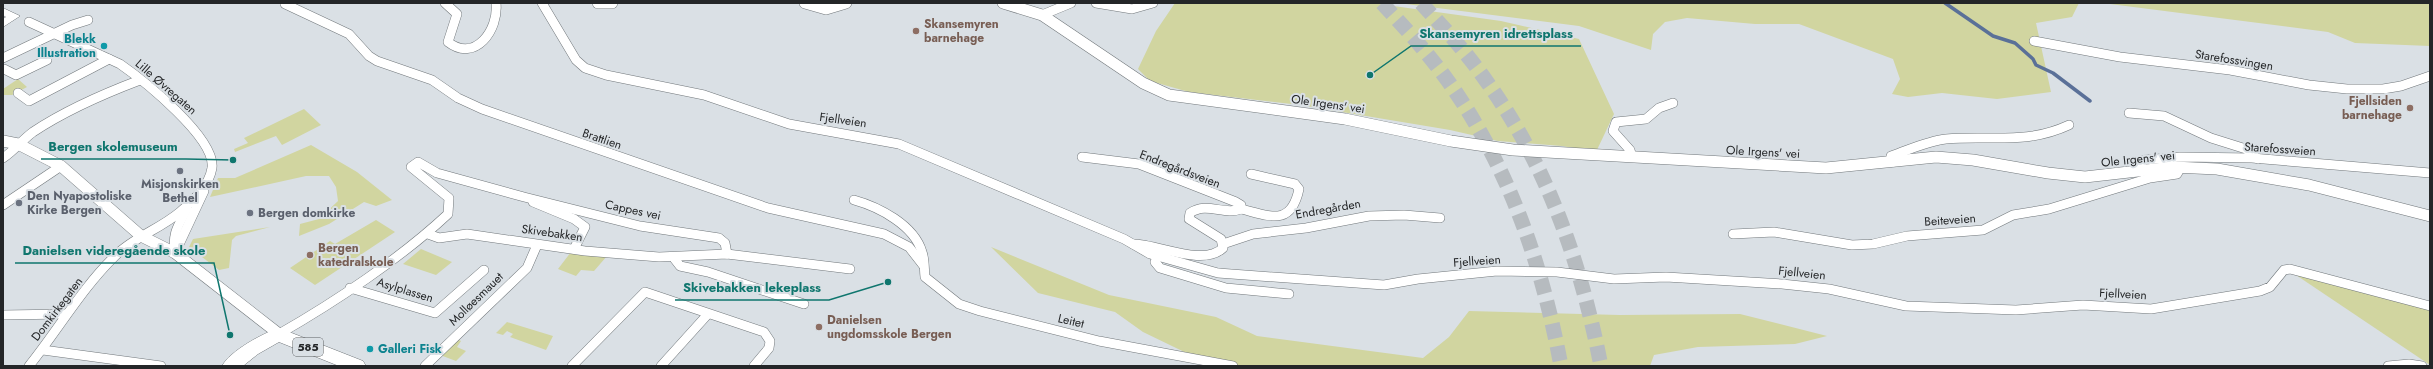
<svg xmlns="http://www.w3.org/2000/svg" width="2433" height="369" font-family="Jost,sans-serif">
<rect width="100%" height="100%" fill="#dae0e5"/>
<!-- green -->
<g fill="#d1d5a0">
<polygon points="1175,3 1372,3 1501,21 1579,39 1614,114 1596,152 1562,146 1498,141 1450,130 1300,105 1189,92 1150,81 1138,69 1156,31"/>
<polygon points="1398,3 2079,3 2072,17 2036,23 2051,92 1997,99 1942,93 1908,97 1892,94 1900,79 1893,59 1799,24 1755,24 1687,18 1665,22 1653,34 1651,50 1579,26"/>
<polygon points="2102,3 2430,3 2430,46 2355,43 2328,32"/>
<polygon points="18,79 27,87 12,95 3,95 3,89"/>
<polygon points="304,109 321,125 282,145 276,136 235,152 234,149 248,143 244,138"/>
<polygon points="311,145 357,172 392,200 376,206 364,202 329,224 299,236 300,224 319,219 338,201 336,187 329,176 306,176 210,197 218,178 235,178"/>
<polygon points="376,220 395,232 315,285 290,268 330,241 335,244"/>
<polygon points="270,227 236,236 232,240 229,268 219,270 189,247 193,239"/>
<polygon points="991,247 1109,295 1216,317 1257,336 1423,358 1449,337 1469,311 1620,315 1740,314 1827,336 1795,344 1698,347 1654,355 1650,366 1221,366 1203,361 1143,332 1115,312 1038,293"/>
<polygon points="421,249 452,262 436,275 403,264"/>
<polygon points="571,252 607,256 594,271 581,270 576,276 558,269"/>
<polygon points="2293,273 2430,305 2430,365"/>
<polygon points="507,322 553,336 546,350 510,337 513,334 507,331 503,335 496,333"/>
<polygon points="457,339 461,341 457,347 466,351 456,361 440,355"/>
</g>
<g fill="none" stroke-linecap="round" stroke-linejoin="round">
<!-- stream -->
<polyline stroke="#5a7098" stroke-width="3.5" points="1945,3 1993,36 2015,43 2033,59 2036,65 2053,73 2090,101"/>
<!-- trunk-tunnel -->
<g stroke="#b6bbbf" stroke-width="15" stroke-dasharray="15 8" stroke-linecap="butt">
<path d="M1382,3C1405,28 1428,53 1448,81C1509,167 1542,264 1561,366"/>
<path d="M1421,3C1444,28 1467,53 1487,82C1548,167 1581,264 1601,366"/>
</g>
<!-- minor casing -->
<g stroke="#71777b" stroke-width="10">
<g id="minor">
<path d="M445,3L457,14L448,42C475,63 499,30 496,3"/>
<polyline points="542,3 576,60 585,68 606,75 704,95 789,124 899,144 1124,239 1150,254 1218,273 1384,285 1418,279 1497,271 1557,272 1614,279 1666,277 1782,284 1829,289 1906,306 2016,310 2083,305 2151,309 2260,291 2270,287 2284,270 2290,269 2430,306"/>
<polyline points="1096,3 1132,9 1153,3"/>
<polyline points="285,4 349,34 369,56 377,61 432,80 458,98 482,109 768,208 884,234 909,247 923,265"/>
<polyline points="1042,15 1071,3"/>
<path d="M29,22L120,64C143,80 216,138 212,168C209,186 194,200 180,212C160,229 134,237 115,256C82,288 58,330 29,366"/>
<polyline points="2034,41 2120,57 2230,70 2309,85 2347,89 2383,89 2401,86 2430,76"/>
<polyline points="3,58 72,25 88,20"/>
<polyline points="4,69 16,75 47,60"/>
<polyline points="18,93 29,101 109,59"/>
<polyline points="2129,113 2164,116 2211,138 2246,149 2258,159"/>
<polyline points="1082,157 1139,164 1236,202 1241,205 1241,209"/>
<polyline points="1632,157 1630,150 1613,131 1616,122 1646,119 1659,108 1673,103"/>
<path d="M3,158C14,151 22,140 33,132C66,110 103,94 140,80"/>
<path d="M1893,162L1891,156C1909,150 1927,141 1946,139C1991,135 2026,145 2069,125"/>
<polyline points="2143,171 2139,165 2144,160 2180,157 2252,158 2430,173"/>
<path d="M854,200C879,207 914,225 922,252C925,260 924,269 925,277L959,304L980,311L1099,341L1233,366"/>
<polyline points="533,202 574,219 585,227 574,249"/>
<polyline points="3,205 61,166"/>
<path d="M1241,209C1270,216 1291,227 1299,189L1295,184L1251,174"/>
<polyline points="428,234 439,238 467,234 585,251 659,257 727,254 850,269"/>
<polyline points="1733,234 1774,232 1852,245 1873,244 1907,236 1983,230 2013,215 2049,209 2150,178 2177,174 2181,167"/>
<path d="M1133,244C1158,244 1203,267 1223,248L1221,239L1189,219L1190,213C1207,201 1224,216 1241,209"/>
<polyline points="1223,244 1253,234 1306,228 1369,216 1404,215 1440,218"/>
<polyline points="175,253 204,191"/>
<path d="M175,253C172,233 178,226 187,209"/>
<polyline points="1158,256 1155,262 1160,268 1226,288 1289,294"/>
<polyline points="673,257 680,266 708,272 804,304"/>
<polyline points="350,288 435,313 484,270"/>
<polyline points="3,315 66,314"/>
<path d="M279,334C335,302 401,258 448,214L449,198L411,167L418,162L437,173L524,197L640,226L719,238L725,243L727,254"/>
<polyline points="43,350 161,366"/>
<polyline points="425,366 527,268 537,245"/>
<polyline points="572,366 645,292 764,332 770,341 769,348 754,366"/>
<polyline points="661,366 708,314"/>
<polyline points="2388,366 2409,364 2422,366"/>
</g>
</g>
<!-- tertiary casing -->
<g stroke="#71777b" stroke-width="12">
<g id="tertiary">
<polyline points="598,3 612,3"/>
<polyline points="805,3 826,9 846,3"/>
<polyline points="1003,3 1042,15 1143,83 1169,95 1345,119 1451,141 1513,150 1826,168 1936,157 1973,160 2048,173 2085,177 2173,167 2217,169 2309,185 2430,216"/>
<polyline points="3,141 18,144 61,166 141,236 175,253 279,334"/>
</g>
</g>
<!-- secondary casing -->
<g stroke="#71777b" stroke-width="1">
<polygon id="secondary" points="3,8 20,16 3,27 3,19 6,17 3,15"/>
</g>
<!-- primary casing -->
<g stroke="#71777b" stroke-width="1">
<path id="primary" d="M279,328L363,361L366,366H339L279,342L258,354L243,366H222C230,351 263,333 279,328Z"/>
</g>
<!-- minor -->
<use href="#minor" stroke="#fff" stroke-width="9"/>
<!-- tertiary -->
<use href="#tertiary" stroke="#fff" stroke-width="11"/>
<!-- secondary -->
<use href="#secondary" fill="#fff" fill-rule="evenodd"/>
<!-- primary -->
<use href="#primary" fill="#fff" fill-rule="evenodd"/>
</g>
<!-- markers -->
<g fill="#8d6e63" stroke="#dae0e5" stroke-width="1.5">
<circle cx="916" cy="31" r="4"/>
<circle cx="2410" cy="108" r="4"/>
<circle cx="310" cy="255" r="4"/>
<circle cx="819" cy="327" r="4"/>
</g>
<g fill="#0f9aa8" stroke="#dae0e5" stroke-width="1.5">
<circle cx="104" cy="46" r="4"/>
<circle cx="370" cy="349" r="4"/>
</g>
<g fill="#6b7280" stroke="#dae0e5" stroke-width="1.5">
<circle cx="180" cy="171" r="4"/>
<circle cx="19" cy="203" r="4"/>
<circle cx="250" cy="213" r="4"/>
</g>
<g text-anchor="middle" stroke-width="4" stroke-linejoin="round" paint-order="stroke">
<!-- shield labels -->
<rect fill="#dae0e5" stroke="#5b5e61" stroke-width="1" x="293" y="338" width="30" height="18" rx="3"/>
<g font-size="11" font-weight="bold" fill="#242628">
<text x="308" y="351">585</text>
</g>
<!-- education labels -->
<g font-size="12" font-weight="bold" fill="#785e54" stroke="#dae0e5" text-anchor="start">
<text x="924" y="28">Skansemyren<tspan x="924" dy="14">barnehage</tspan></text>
<text x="2402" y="105" text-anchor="end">Fjellsiden<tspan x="2402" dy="14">barnehage</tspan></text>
<text x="318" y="252">Bergen<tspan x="318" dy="14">katedralskole</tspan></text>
<text x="827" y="324">Danielsen<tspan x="827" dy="14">ungdomsskole Bergen</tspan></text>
</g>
<!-- culture labels -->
<g font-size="12" font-weight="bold" fill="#0d838f" stroke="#dae0e5" text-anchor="end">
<text x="96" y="43">Blekk<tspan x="96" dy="14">Illustration</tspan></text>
<text x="378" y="353" text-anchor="start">Galleri Fisk</text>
</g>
<!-- street labels -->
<g font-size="12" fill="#242628" stroke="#dae0e5">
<text transform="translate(2234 60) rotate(9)" y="4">Starefossvingen</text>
<text transform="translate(166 87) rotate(41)" y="4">Lille Øvregaten</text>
<text transform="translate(1328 104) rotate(8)" y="4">Ole Irgens' vei</text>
<text transform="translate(843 120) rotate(8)" y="4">Fjellveien</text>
<text transform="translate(602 139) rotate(19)" y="4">Brattlien</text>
<text transform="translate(2280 149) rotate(4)" y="4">Starefossveien</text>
<text transform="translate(1763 152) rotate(3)" y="4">Ole Irgens' vei</text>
<text transform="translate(2138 159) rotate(-6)" y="4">Ole Irgens' vei</text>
<text transform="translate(1180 169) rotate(21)" y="4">Endregårdsveien</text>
<text transform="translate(1328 209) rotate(-10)" y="4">Endregården</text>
<text transform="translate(633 210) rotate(12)" y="4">Cappes vei</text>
<text transform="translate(1950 220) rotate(-4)" y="4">Beiteveien</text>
<text transform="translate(552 233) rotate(8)" y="4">Skivebakken</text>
<text transform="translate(1477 261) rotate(-4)" y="4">Fjellveien</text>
<text transform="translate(1802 273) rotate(6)" y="4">Fjellveien</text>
<text transform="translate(405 290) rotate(17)" y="4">Asylplassen</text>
<text transform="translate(2123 294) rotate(3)" y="4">Fjellveien</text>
<text transform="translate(476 299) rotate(-44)" y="4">Molløesmauet</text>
<text transform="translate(57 309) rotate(-53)" y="4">Domkirkegaten</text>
<text transform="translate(1071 321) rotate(13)" y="4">Leitet</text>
</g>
<!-- worship labels -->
<g font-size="12" font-weight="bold" fill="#5b616d" stroke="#dae0e5" text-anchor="start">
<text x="180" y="188" text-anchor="middle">Misjonskirken<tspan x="180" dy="14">Bethel</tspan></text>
<text x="27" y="200">Den Nyapostoliske<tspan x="27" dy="14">Kirke Bergen</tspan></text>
<text x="258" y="217">Bergen domkirke</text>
</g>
</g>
<!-- callouts -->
<path fill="none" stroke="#0f766e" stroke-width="1.5" d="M1370 75L1411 46H1581M233 160L186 159H41M230 335L214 263H15M888 282L829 300H675"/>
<g fill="#0f766e" stroke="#dae0e5" stroke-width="1.5">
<circle cx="1370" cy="75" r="4"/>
<circle cx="233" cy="160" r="4"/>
<circle cx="230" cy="335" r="4"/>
<circle cx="888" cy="282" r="4"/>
</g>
<g font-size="13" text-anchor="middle" font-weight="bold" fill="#0f766e" stroke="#dae0e5" stroke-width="4" stroke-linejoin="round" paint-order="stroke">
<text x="1496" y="38">Skansemyren idrettsplass</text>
<text x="113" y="151">Bergen skolemuseum</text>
<text x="114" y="255">Danielsen videregående skole</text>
<text x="752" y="292">Skivebakken lekeplass</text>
</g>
<!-- border -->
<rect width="2433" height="369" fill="none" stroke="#242628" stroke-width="8"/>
</svg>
